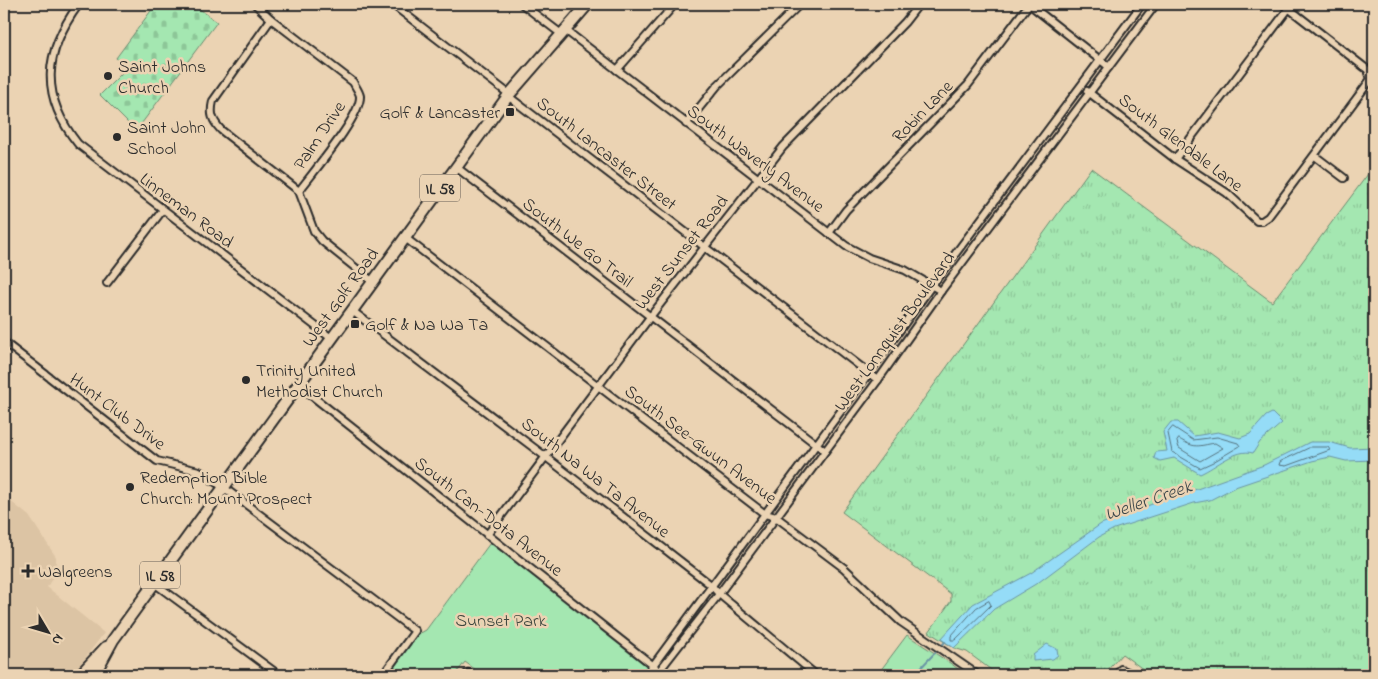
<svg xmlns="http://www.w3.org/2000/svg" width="1378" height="679" font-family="'Indie Flower',sans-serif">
<defs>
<pattern id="grass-tufts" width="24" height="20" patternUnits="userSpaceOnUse" patternTransform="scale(1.25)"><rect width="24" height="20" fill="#a4e7b1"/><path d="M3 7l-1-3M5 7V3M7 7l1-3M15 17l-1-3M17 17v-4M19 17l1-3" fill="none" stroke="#8dc698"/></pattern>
<pattern id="cemetery-stones" width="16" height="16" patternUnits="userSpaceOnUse" patternTransform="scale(1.25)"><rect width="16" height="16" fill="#a4e7b1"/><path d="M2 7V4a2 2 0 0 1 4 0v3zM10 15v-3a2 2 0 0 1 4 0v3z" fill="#8dc698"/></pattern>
</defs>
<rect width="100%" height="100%" fill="#ebd3b3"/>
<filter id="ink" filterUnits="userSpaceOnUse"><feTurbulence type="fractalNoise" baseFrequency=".02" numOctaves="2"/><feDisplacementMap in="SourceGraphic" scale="10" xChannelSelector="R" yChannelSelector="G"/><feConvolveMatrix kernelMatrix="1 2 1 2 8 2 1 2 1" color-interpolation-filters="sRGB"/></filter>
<g filter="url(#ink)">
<!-- built -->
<polygon fill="#dcc4a4" points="4,496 29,516 56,557 56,572 47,587 104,633 72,675 4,675"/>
<!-- grass -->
<polygon fill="url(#grass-tufts)" stroke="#68896e" points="1374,166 1374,675 1151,675 1122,654 1103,675 998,675 967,652 954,648 929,632 951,601 951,594 842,512 1091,168 1272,302"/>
<!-- cemetery -->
<polygon fill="url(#cemetery-stones)" stroke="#68896e" points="156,4 193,4 217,22 136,131 100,95 126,69 116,58"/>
<!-- green -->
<g fill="#a4e7b1" stroke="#68896e">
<polygon points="490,543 646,663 648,666 642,675 483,675 465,662 455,675 387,675 417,635 426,630"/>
<polygon points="907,635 953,665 959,670 960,675 877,675"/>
</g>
<!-- water -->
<g fill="#95dcf7" stroke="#6b95a5">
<path d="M1272,413L1282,423L1260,442L1253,453C1236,448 1216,467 1200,474L1174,458L1160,461L1154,458L1156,452L1167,451L1163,432L1171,422H1178L1194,436L1218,432L1240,438L1250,434L1266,416Z"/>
<polygon points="1310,442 1329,442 1350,448 1374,447 1374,460 1346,461 1330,457 1312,461 1235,487 1210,500 1194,503 1114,529 1099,537 1039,582 994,609 954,648 941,639 973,604 1031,573 1101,524 1170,497 1197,489 1264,465"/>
<polygon points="1047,644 1057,649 1058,655 1053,659 1033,661 1033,655"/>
</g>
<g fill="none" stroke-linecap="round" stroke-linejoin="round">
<!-- shore -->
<g stroke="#55727d" stroke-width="1">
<polygon points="1173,427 1193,440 1217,437 1238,443 1240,446 1213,462 1200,468 1172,452 1168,433"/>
<path d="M1179,439C1196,449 1197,446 1215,443L1223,448L1200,461L1179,448L1177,442Z"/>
<polygon points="1311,447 1328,447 1330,450 1286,466 1279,465 1280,462"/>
<polygon points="989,601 991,605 955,640 951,640 951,636 976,608"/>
</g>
<!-- stream -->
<polyline stroke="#6b95a5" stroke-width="2" points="914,675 945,642"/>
<!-- minor casing -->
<g stroke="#2b2b2b" stroke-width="10">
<g id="minor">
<path d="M79,4C43,53 40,96 78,144L331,338"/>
<path d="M255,4L271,19L353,82C355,86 359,91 360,96C361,117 313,172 299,191"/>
<polyline points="392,4 509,94"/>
<polyline points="522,4 560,33"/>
<polyline points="1029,4 1109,67"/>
<path d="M271,19L213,101C210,114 212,120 221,130L299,191L314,231L322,241L372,281"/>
<polyline points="564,29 846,246 869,258 905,270 941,291"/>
<polyline points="617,70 675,4"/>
<polyline points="1087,91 1175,159 1227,193 1257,221 1262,221 1268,217 1371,79 1368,70 1283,4"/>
<polyline points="508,96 878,380"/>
<polyline points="686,124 717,86 800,4"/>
<polyline points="1315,156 1344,178"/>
<polyline points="1175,159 1292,4"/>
<polyline points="456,167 825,451"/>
<polyline points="829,233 846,210 968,85 1029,4"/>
<polyline points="404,237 765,514 776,517 844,568 901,622 978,675"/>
<polyline points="107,283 162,211"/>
<polyline points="351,310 546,457 711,585 719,594 816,675"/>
<polyline points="4,342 157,461 199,471 223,487 415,631 383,675"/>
<polyline points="297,384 655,667"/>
<polyline points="487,535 650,317 783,147 905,22 919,4"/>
<polyline points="154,583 279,675"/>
<polyline points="466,675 468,673 471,675"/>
<polyline points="646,675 869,373 932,285 1142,4"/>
<polyline points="656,675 719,594 878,380 941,291 1156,4"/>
<polyline points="1116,675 1121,669 1134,675"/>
</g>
</g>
<!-- primary casing -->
<g stroke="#2b2b2b" stroke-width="14">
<g id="primary">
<polyline points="80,675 106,647"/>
<polyline points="94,675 113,640 508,96 588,4"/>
</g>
</g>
<!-- minor -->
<use href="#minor" stroke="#ebd3b3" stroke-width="6"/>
<!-- primary -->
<use href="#primary" stroke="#ebd3b3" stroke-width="10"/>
</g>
</g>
<!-- markers -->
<g fill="#2b2b2b" stroke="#ebd3b3" stroke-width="2">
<circle cx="108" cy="76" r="5"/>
<rect x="505" y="107" width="10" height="10" rx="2.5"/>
<circle cx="117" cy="137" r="5"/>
<rect x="350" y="319" width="10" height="10" rx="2.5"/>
<circle cx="246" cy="380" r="5"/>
<circle cx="130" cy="487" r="5"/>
<path d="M25.5 563.5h5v5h5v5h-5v5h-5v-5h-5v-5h5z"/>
</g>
<g text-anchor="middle" stroke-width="5" stroke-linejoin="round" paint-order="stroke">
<!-- shield labels -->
<g fill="#ebd3b3" stroke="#655d54" stroke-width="1">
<rect x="420" y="174.5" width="40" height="27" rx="4"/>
<rect x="140" y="561.5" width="40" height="27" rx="4"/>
</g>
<g font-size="16" font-weight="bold" fill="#2b2b2b">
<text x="440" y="194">IL 58</text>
<text x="160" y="581">IL 58</text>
</g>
<!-- poi labels -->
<g font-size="18" fill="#2b2b2b" stroke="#ebd3b3" text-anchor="start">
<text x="118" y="72">Saint Johns<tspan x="118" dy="21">Church</tspan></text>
<text x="500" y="118" text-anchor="end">Golf &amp; Lancaster</text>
<text x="127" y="133">Saint John<tspan x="127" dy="21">School</tspan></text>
<text x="365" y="330">Golf &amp; Na Wa Ta</text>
<text x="256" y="376">Trinity United<tspan x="256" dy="21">Methodist Church</tspan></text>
<text x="140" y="483">Redemption Bible<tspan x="140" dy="21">Church: Mount Prospect</tspan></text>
<text x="38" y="577">Walgreens</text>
</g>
<!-- street labels -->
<g font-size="18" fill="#2b2b2b" stroke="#ebd3b3">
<text transform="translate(922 111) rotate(-46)" y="6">Robin Lane</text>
<text transform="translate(319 135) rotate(-56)" y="6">Palm Drive</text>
<text transform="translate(1181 142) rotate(37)" y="6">South Glendale Lane</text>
<text transform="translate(607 153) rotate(38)" y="6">South Lancaster Street</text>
<text transform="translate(756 158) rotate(37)" y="6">South Waverly Avenue</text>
<text transform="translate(187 210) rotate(37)" y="6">Linneman Road</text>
<text transform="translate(578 242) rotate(38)" y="6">South We Go Trail</text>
<text transform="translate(681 252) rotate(-52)" y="6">West Sunset Road</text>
<text transform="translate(340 297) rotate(-54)" y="6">West Golf Road</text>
<text transform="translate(894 331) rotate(-54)" y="6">West Lonnquist Boulevard</text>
<text transform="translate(118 411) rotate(37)" y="6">Hunt Club Drive</text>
<text transform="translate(701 444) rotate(37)" y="6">South See-Gwun Avenue</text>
<text transform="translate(596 477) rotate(38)" y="6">South Na Wa Ta Avenue</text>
<text transform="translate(489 516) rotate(38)" y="6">South Can-Dota Avenue</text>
</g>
<!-- park labels -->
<g font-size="18" fill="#3d473f" stroke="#ebd3b3">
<text x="501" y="626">Sunset Park</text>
</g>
<!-- water labels -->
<g font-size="19" font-style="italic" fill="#3b464a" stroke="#ebd3b3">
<text transform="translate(1148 499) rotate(-19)" y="7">Weller Creek</text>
</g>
</g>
<!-- margin -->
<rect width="1378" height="679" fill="none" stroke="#ebd3b3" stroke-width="20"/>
<rect x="10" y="10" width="1358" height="659" fill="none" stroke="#2b2b2b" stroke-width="2" filter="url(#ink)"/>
<!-- north arrow -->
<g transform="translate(48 632) rotate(128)" stroke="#ebd3b3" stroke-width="4" paint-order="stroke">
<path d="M0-4L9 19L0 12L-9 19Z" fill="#2b2b2b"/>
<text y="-8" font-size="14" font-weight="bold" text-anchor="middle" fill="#2b2b2b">N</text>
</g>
</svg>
